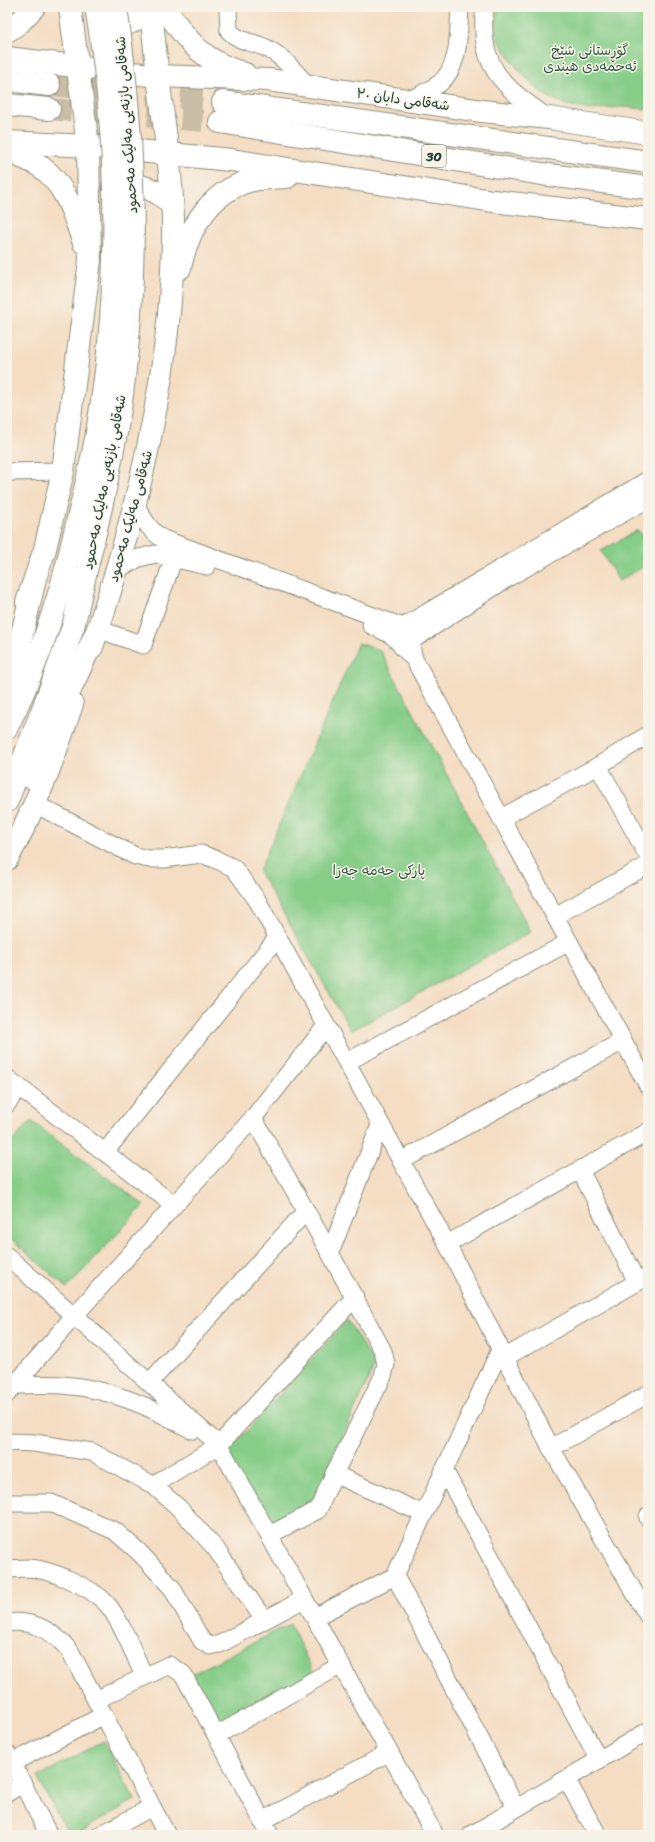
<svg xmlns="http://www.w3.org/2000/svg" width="655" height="1842" font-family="Sriracha,'Playpen Sans Arabic',sans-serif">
<rect width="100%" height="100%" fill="#f7f3e8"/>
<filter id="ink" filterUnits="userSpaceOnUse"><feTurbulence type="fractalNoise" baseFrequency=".025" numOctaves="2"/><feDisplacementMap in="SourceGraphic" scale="8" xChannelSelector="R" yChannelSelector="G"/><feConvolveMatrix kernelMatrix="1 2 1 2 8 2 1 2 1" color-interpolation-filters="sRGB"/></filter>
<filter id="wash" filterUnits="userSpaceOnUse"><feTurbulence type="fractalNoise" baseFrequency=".012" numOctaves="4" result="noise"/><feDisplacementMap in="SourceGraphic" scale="16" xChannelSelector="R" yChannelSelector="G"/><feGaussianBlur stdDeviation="0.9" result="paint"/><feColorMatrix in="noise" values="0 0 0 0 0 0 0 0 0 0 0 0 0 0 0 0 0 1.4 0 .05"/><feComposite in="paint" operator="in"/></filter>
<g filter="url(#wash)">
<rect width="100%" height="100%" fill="#f4ddc2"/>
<!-- green -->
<g fill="#86cd88" stroke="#52855e">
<polygon points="498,7 648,7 648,109 621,107 589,110 567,105 548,97 537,89 518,69 497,39 495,29"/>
<polygon points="638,530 648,546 648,564 619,581 601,551"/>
<polygon points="358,643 380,650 531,932 351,1031 259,871"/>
<polygon points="31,1121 144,1205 67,1288 7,1235 7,1147"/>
<polygon points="347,1320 375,1365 311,1507 265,1532 223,1457"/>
<polygon points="290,1624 314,1673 221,1725 192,1674"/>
<polygon points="103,1741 135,1800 75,1835 69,1835 37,1777"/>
</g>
</g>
<g filter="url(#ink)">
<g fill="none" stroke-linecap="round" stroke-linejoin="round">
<!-- major-tunnel -->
<g stroke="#c9bda6" stroke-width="22" stroke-dasharray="22 11" stroke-linecap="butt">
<polyline points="49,85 223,102"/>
<polyline points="49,109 220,122"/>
</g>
<!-- minor casing -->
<g stroke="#8a8d7b" stroke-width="19">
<g id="minor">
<path d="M228,7L229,31C241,43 252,41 266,48C282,55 296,73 308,86"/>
<path d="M485,7C477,66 503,87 548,118"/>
<path d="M410,100C420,95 431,90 440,83C461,65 458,32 460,7"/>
<polyline points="7,472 63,471"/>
<path d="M134,502C142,516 149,531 163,539L403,627L410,642L414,659L648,1086"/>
<polyline points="116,570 139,558 155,554 207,566"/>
<polyline points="371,625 393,636 412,657"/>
<polyline points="98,629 143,645 174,558"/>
<polyline points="395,634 403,627 648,480"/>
<polyline points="402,647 509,577 648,499"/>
<polyline points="598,766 648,856"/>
<polyline points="35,804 135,856 149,859 164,859 201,854 215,859 234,868 257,900 447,1244 551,1448 648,1616"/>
<polyline points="501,818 598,766 648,735"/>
<polyline points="555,916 648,865"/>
<polyline points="347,1062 569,942"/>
<polyline points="7,1078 174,1205"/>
<polyline points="7,1104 19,1087"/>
<polyline points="253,1118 330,1253 383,1351 386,1364 383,1376 334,1474 318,1510 269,1535"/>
<polyline points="105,1152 277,938"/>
<polyline points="401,1161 623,1041"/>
<polyline points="580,1170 637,1282"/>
<polyline points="447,1244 648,1132"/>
<polyline points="330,1253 380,1125"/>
<polyline points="7,1256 219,1445 435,1835"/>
<polyline points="504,1358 648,1276"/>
<polyline points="150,1382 306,1211"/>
<path d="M16,1385C31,1385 47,1384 62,1385C110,1388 151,1407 192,1430"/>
<polyline points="7,1394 74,1316 253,1118 326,1026"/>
<polyline points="7,1442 34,1443 92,1452 153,1485 179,1508 216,1549 264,1620"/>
<polyline points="551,1448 648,1394"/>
<polyline points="444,1470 599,1760"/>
<polyline points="334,1474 424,1514"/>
<polyline points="153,1485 219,1445 355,1297"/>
<polyline points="7,1503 51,1503 115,1531 140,1553 172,1588 202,1641 210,1646 220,1644 304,1599"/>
<polyline points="648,1516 648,1518"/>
<path d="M7,1569C14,1569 21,1568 28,1568C50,1569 91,1587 106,1603C120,1618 135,1656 144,1676"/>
<polyline points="395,1576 516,1808"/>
<polyline points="315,1617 395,1576 500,1350"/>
<path d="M7,1623C33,1619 54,1632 70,1651L167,1835"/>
<polyline points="96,1700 169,1665 183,1674 270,1835"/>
<polyline points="217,1735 341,1665"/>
<polyline points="7,1753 49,1835"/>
<polyline points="12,1763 104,1715"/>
<polyline points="566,1779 598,1835"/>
<polyline points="7,1793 22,1784"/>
<polyline points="262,1821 390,1752"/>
<polyline points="100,1835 152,1807"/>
<polyline points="471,1835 648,1731"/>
</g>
</g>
<!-- major casing -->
<g stroke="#8a8d7b" stroke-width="24">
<g id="major">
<path d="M165,7C186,42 206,63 245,74"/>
<path d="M101,28C119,28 138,23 149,7"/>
<polyline points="7,31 19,23 34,7"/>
<polyline points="7,58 158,76 268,80 482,111 549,118 648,133"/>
<polyline points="7,80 49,85"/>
<polyline points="223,102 648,162"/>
<polyline points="7,105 49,109"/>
<polyline points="220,122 542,174 648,188"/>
<polyline points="7,142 88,146 231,160 493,201 648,219"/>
<path d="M7,151C18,156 31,160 41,167C66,185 74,215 84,243"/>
<path d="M113,187C135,181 158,188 172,206"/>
<path d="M180,268C188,226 214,186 259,179C269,178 278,177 287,177"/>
<polyline points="27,602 45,549 63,471 90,260 88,146 70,7"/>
<path d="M92,647C138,512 175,361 173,218C172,170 163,123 158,75C155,53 153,30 151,7"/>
<path d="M7,859C35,810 54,758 72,704"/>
</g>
</g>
<!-- highway casing -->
<g stroke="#8a8d7b" stroke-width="24">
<g id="highway">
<polyline points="7,689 17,655 34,583"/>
<path d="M7,727C33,675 52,621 67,565"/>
<polyline points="30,777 98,629"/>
<polyline points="7,801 44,706 73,627 88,562"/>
</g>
</g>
<!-- minor -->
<use href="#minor" stroke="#fff" stroke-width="17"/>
<!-- major -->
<use href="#major" stroke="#fff" stroke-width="22"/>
<!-- highway -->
<use href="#highway" stroke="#fff" stroke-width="22"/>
<!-- highway-bridge casing -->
<g stroke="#8a8d7b" stroke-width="24" stroke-linecap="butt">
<g id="highway-bridge">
<path d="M88,562C103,502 117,440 124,378C139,255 134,130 116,7"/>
<path d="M67,565C77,523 88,481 96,438C121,299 120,146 96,7"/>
</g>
</g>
<!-- highway-bridge -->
<use href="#highway-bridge" stroke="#fff" stroke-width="22"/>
</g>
</g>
<g text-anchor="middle" stroke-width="3" stroke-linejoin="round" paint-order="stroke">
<!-- shield labels -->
<rect fill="#f7f3e8" stroke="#60746a" stroke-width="1" x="422" y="145" width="24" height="22" rx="3"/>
<g font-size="13" font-weight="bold" fill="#1f3d34">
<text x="434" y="161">30</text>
</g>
<!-- park labels -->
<g font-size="14" fill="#345a45" stroke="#f7f3e8">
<text x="590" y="55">گۆڕستانی شێخ<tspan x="590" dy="16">ئەحمەدی هیندی</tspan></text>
<text x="379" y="875">پارکی حەمە جەزا</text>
</g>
<!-- street labels -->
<g font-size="14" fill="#1f3d34" stroke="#f7f3e8">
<text transform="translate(403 99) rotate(8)" y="5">شەقامی دابان ٣٠</text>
<text transform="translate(126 125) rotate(-94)" y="5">شەقامی بازنەیی مەلیک مەحمود</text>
<text transform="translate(104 482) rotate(-79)" y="5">شەقامی بازنەیی مەلیک مەحمود</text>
<text transform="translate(130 516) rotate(-75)" y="5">شەقامی مەلیک مەحمود</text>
</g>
</g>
<!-- margin -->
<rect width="655" height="1842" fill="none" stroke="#f7f3e8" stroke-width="24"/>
</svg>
